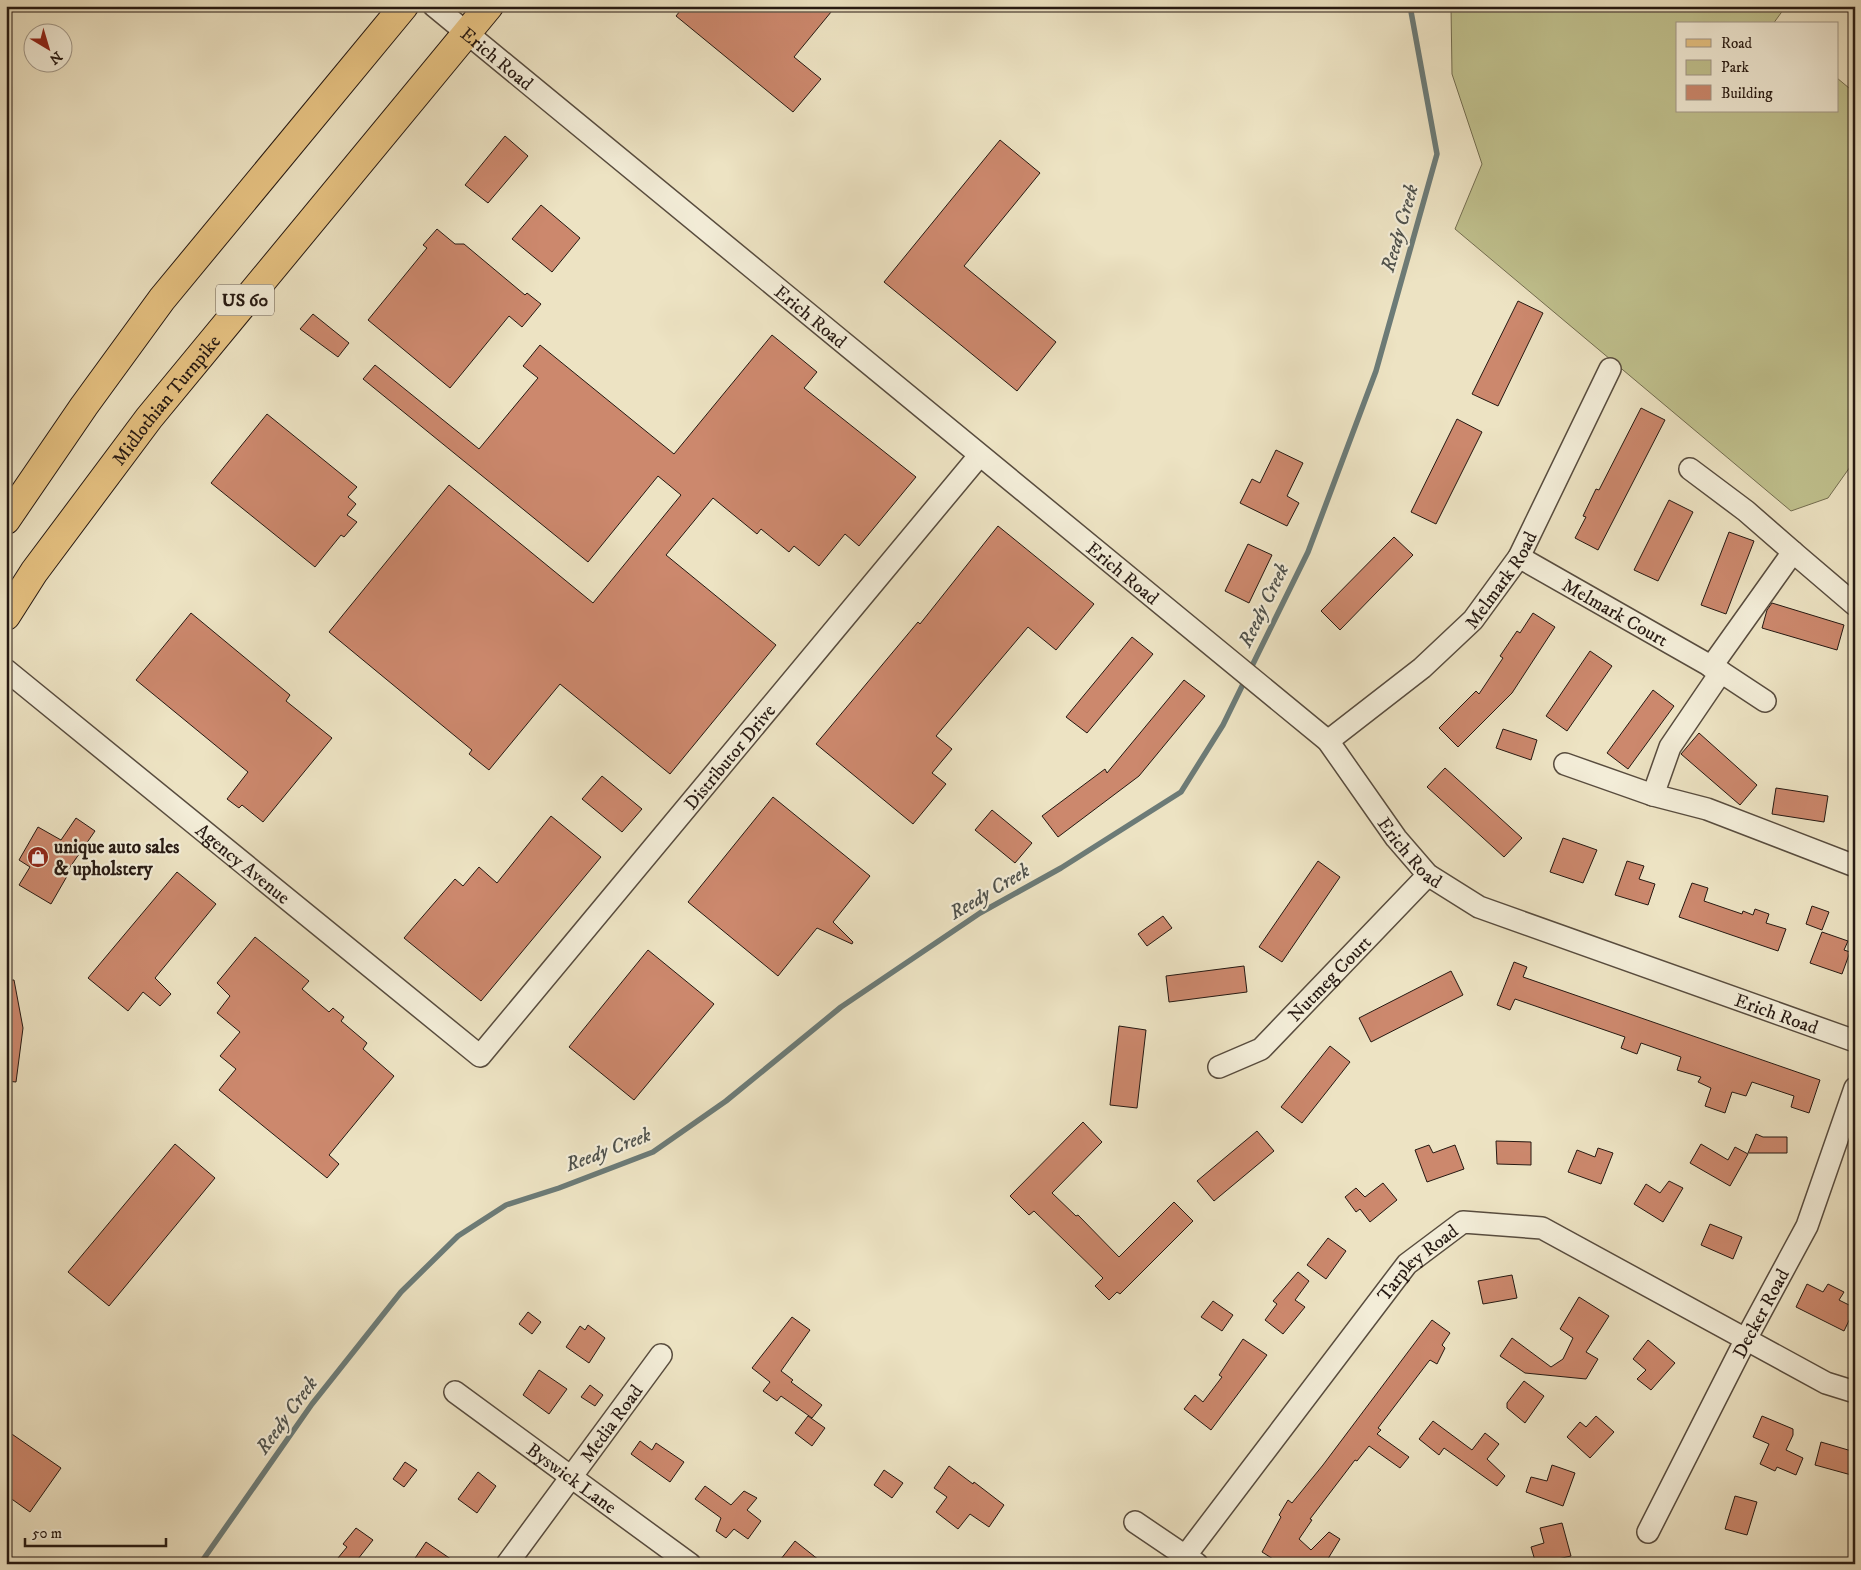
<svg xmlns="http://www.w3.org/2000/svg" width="1861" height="1570" font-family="'IM FELL DW Pica',serif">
<rect width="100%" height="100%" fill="#ede3c3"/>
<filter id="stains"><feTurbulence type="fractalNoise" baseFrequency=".004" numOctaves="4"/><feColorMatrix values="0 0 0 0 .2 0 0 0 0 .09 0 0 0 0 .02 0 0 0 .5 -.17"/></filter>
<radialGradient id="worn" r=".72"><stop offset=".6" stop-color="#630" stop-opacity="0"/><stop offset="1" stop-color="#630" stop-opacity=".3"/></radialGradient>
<!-- green -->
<polygon fill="#c0c18e" stroke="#736d50" points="1451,6 1786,6 1773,24 1677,24 1677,111 1837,111 1837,78 1855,93 1855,460 1828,498 1791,511 1455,229 1482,164 1452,74"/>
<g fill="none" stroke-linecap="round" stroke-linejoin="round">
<!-- stream -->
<g stroke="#6c7b77" stroke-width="5.5">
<polyline points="1250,670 1308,552 1376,371 1437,154 1410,6"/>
<polyline points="200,1564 312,1404 401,1292 458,1236 506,1205 559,1188 653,1152 726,1101 841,1007 980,913 1061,868 1181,792 1223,725 1246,678"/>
</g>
</g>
<!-- building -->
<g fill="#cc886d" stroke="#261912">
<polygon points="684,6 836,6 794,57 821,79 793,112 676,16"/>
<polygon points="505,136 528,156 488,203 465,185"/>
<polygon points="1000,140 1040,173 964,266 1056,342 1017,391 884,282"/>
<polygon points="541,205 580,238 552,272 512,239"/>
<polygon points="437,229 455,244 464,244 525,295 527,293 541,304 522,327 509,316 450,388 368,320 427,248 423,245"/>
<polygon points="1518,301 1543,313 1498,406 1472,394"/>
<polygon points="313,314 349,343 338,357 300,329"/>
<polygon points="772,335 817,372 804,388 916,477 859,546 845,534 819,566 794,546 789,552 761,529 757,534 713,498 666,555 776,645 670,774 560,684 489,770 469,754 472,750 329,632 449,485 593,603 681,495 658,476 588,562 363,379 375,365 479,449 538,378 523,366 540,345 674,454"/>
<polygon points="1641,408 1665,420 1598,550 1575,538 1586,517 1583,516 1596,489 1599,490"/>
<polygon points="267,414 357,487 348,497 356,504 347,515 357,522 344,537 341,535 315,567 211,483"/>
<polygon points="1457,419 1482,432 1436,524 1411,512"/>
<polygon points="1276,450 1303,463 1287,496 1299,503 1287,526 1240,503 1252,479 1260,483"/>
<polygon points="1669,500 1693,512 1658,581 1634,570"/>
<polygon points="998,526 1094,604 1056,650 1028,627 936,736 952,749 932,773 946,784 913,824 816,744 918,622 920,624"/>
<polygon points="1729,532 1754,541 1726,614 1701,605"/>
<polygon points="1394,537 1413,555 1340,630 1321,611"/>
<polygon points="1248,544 1272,555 1249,603 1225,591"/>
<polygon points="1772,603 1844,625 1837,650 1762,628 1767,610"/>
<polygon points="191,613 290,695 286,701 332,738 263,822 242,805 239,808 227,799 248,772 136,680"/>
<polygon points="1533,613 1555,627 1512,693 1458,747 1439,728 1476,691 1479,694 1503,658 1500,656 1517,631 1520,633"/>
<polygon points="1132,637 1153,654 1087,733 1066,717"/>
<polygon points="1590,651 1612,666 1567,731 1546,716"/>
<polygon points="1184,680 1205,696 1139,776 1058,837 1042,816 1105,769 1107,773"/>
<polygon points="1653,690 1674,706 1628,769 1607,753"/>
<polygon points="1503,729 1537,740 1531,760 1496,748"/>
<polygon points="1699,733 1757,785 1740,805 1681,754"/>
<polygon points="1445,768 1522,838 1504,857 1427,787"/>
<polygon points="602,776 642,809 622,832 582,799"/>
<polygon points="1776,788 1828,796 1824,822 1772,814"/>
<polygon points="773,797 870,876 833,922 853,942 852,944 817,928 778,976 688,902"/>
<polygon points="992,810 1032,843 1015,863 975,830"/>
<polygon points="551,816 601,857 481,1001 404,938 455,879 463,886 479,867 497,883"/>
<polygon points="76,818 95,831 68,870 70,871 51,904 19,885 30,867 19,860 38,827 61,840"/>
<polygon points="1563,838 1597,850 1583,883 1550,872"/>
<polygon points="1318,861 1340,877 1282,962 1259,947"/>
<polygon points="1627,861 1644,866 1639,879 1655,884 1648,905 1615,895"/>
<polygon points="177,872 216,904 155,978 171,994 160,1006 143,992 128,1011 88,978"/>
<polygon points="1692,883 1708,888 1704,901 1742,914 1743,911 1753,915 1755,909 1769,914 1766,923 1786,929 1778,951 1679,917"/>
<polygon points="1812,906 1829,912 1822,930 1806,924"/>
<polygon points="1163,916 1172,928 1147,946 1138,934"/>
<polygon points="1822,932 1848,941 1844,950 1850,952 1842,974 1810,963"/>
<polygon points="255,937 309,981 302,989 329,1012 333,1008 344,1017 341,1021 367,1043 363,1049 394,1076 329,1155 339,1164 327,1178 219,1090 236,1069 220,1056 240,1032 217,1013 230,996 217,983"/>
<polygon points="648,950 714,1004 634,1100 569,1047"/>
<polygon points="1514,962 1527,967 1523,977 1820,1080 1809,1113 1791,1107 1794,1096 1752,1082 1746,1096 1732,1092 1725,1113 1705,1106 1711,1088 1698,1082 1701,1077 1677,1070 1681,1057 1641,1043 1637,1054 1621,1048 1625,1037 1515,999 1510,1010 1497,1005"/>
<polygon points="1244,966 1247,992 1169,1002 1166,976"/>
<polygon points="1451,971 1463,995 1371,1042 1359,1018"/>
<polygon points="6,980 14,980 23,1028 16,1082 6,1081"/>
<polygon points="1119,1026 1146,1030 1137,1108 1110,1105"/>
<polygon points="1330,1046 1350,1062 1302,1123 1281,1107"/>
<polygon points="1083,1122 1102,1142 1052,1193 1076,1216 1078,1215 1119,1257 1174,1202 1193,1221 1120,1294 1117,1292 1109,1300 1095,1286 1103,1278 1034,1211 1029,1215 1010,1196"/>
<polygon points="1257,1131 1274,1151 1214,1201 1197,1181"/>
<polygon points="1756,1134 1763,1137 1787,1137 1787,1153 1748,1153"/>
<polygon points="1496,1141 1531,1142 1531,1165 1497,1164"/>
<polygon points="175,1144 215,1178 109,1306 68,1272"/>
<polygon points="1701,1144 1728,1160 1735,1147 1748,1154 1730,1186 1690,1163"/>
<polygon points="1429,1145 1433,1153 1455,1145 1464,1169 1427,1182 1415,1150"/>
<polygon points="1598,1148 1613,1153 1601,1184 1568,1172 1577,1150 1595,1157"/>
<polygon points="1669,1181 1683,1188 1663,1222 1634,1204 1646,1184 1660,1193"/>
<polygon points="1383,1183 1397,1200 1370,1222 1360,1209 1356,1212 1345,1197 1356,1188 1365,1197"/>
<polygon points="1710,1224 1742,1237 1733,1259 1701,1245"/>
<polygon points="1328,1238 1346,1251 1326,1279 1307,1265"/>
<polygon points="1298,1272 1309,1281 1295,1300 1305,1307 1283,1334 1265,1320 1277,1304 1273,1301"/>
<polygon points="1512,1275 1517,1298 1483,1304 1478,1281"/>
<polygon points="1807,1284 1823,1292 1828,1284 1844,1292 1839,1300 1855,1308 1844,1331 1796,1307"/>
<polygon points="1579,1297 1609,1316 1586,1352 1598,1359 1586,1379 1525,1373 1500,1356 1512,1338 1551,1367 1563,1359 1573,1338 1560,1329"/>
<polygon points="1213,1301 1233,1315 1222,1331 1201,1317"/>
<polygon points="528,1312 541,1322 532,1334 519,1324"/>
<polygon points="792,1317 810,1330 781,1371 793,1380 791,1382 822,1405 812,1418 781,1396 777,1401 763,1391 770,1382 752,1368"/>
<polygon points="1432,1320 1450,1333 1442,1345 1445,1348 1437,1364 1430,1360 1429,1361 1378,1428 1381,1430 1377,1434 1409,1457 1400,1468 1369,1446 1357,1461 1355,1460 1310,1519 1312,1520 1299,1539 1311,1550 1329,1532 1340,1539 1326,1562 1328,1564 1281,1564 1262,1552 1281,1517 1279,1515 1288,1500 1292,1503 1323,1465"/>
<polygon points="588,1325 605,1338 589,1363 566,1347 580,1326 585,1330"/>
<polygon points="1243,1339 1267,1355 1211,1430 1184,1409 1195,1395 1203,1402 1222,1377 1219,1375"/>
<polygon points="1648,1340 1675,1363 1651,1390 1637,1379 1646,1370 1633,1359"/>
<polygon points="539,1370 567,1389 549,1414 523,1395"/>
<polygon points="1524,1381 1544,1396 1525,1423 1507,1408 1507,1403"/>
<polygon points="590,1385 603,1395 595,1406 581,1397"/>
<polygon points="808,1416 825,1428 812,1446 795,1433"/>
<polygon points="1596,1416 1614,1432 1590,1458 1567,1437 1580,1422 1586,1427"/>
<polygon points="1762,1416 1793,1429 1793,1435 1786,1450 1803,1458 1796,1475 1777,1467 1775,1471 1760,1464 1769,1444 1753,1437"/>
<polygon points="1433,1421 1472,1450 1485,1433 1499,1444 1487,1459 1505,1476 1497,1486 1444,1448 1439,1455 1419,1439"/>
<polygon points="6,1430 61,1468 30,1512 6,1495"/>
<polygon points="640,1441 652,1450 656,1443 684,1462 670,1482 631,1454"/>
<polygon points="1821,1442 1855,1452 1855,1476 1815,1465"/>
<polygon points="405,1462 417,1470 404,1487 393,1479"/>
<polygon points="1552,1465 1575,1473 1563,1506 1526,1492 1531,1477 1547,1481"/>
<polygon points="949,1466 973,1484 974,1482 1004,1505 989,1527 970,1514 958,1529 936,1512 947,1497 934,1488"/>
<polygon points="884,1470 903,1483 892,1498 874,1485"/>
<polygon points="478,1472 496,1486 477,1513 458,1499"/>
<polygon points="705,1486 731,1505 744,1491 757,1498 747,1510 761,1521 748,1539 734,1529 726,1538 716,1531 721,1518 695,1499"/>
<polygon points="1735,1496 1757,1502 1747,1535 1725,1529"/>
<polygon points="1562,1523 1571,1556 1536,1564 1531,1547 1544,1543 1540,1528"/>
<polygon points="356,1528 373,1540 354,1564 333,1564 347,1547 343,1544"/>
<polygon points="795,1541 824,1564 777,1564"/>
<polygon points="426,1542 458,1564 411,1564"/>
</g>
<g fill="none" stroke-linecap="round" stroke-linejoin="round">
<!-- minor casing -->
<g stroke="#584c3e" stroke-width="24">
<g id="minor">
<path id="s1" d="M434,6L1328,741L1396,838L1428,875L1479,907L1855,1041"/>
<polyline points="1690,469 1746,511 1793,552"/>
<path id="s2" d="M1519,557L1721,672L1765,701"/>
<polyline points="1711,667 1793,552 1855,605"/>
<path id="s3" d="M6,670L480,1056L979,456"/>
<polyline points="1721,672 1670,747 1653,795 1707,809 1855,866"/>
<path id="s4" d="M1328,741L1422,668L1473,620L1519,557L1610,369"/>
<polyline points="1565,764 1653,795"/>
<path id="s5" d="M1219,1067L1261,1049L1428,875"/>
<path id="s6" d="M455,1392L690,1564"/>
<polyline points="1135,1522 1197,1564"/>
<path id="s7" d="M1648,1532L1746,1339L1807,1226L1855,1088"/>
<path id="s8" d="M1186,1555L1407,1264L1463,1222L1542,1228L1826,1383L1855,1392"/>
<path id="s9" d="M507,1564L661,1355"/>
</g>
</g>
<!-- major casing -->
<g stroke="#261912" stroke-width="30">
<g id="major">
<polyline points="6,520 84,406 162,299 404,6"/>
<path id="s10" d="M6,616L34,572L149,418L489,6"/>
</g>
</g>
<!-- minor -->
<use href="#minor" stroke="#f3edd8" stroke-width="21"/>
<!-- major -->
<use href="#major" stroke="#e6c282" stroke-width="28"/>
</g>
<!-- icons -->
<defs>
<g id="shop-disc" transform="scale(1.125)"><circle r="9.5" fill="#8f2418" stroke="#f3edd8"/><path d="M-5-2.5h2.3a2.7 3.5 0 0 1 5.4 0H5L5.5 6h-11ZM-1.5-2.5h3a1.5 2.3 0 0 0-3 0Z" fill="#fff"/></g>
</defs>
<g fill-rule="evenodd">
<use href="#shop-disc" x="38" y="857"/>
</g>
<g text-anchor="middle" stroke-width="4.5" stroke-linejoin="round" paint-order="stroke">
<!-- shield labels -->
<rect fill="#f3edd8" stroke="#64594d" stroke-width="1" x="216" y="284.5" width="58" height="31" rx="4"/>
<g font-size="18" font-weight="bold" fill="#261912">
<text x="245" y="306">US 60</text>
</g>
<!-- street labels -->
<g font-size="19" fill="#261912" stroke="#f3edd8">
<text dy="7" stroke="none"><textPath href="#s1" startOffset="82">Erich Road</textPath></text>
<text dy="7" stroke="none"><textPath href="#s1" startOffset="488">Erich Road</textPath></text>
<text dy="7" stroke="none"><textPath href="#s10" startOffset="269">Midlothian Turnpike</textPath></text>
<text dy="7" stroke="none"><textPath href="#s1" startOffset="892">Erich Road</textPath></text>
<text dy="7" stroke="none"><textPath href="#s4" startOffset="238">Melmark Road</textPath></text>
<text dy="7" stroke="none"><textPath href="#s2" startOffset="111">Melmark Court</textPath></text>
<text dy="7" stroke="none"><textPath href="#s3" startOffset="1001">Distributor Drive</textPath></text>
<text dy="7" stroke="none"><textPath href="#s1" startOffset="1296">Erich Road</textPath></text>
<text dy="7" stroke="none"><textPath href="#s3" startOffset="306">Agency Avenue</textPath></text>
<text dy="7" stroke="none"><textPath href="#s5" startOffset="144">Nutmeg Court</textPath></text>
<text dy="7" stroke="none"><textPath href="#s1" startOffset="1701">Erich Road</textPath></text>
<text dy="7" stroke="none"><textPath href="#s8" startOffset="374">Tarpley Road</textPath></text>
<text dy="7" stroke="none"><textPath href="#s7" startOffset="246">Decker Road</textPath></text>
<text dy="7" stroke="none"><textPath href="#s9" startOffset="175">Media Road</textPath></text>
<text dy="7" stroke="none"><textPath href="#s6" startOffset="145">Byswick Lane</textPath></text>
</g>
<!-- poi labels -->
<g font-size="19" font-weight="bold" fill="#261912" stroke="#f3edd8" text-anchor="start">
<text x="54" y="853">unique auto sales<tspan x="54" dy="22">&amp; upholstery</tspan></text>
</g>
<!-- water labels -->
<g font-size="20" font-style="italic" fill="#4f524d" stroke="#f3edd8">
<text transform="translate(1399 228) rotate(-74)" y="7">Reedy Creek</text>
<text transform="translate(1263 605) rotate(-64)" y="7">Reedy Creek</text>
<text transform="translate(989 891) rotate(-31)" y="7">Reedy Creek</text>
<text transform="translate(608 1149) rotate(-21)" y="7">Reedy Creek</text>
<text transform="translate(286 1415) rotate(-54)" y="7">Reedy Creek</text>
</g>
</g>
<!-- margin -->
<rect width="1861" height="1570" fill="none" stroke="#ede3c3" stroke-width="25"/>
<rect x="8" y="8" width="1846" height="1555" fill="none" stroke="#261912" stroke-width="2.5"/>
<rect x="12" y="12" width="1836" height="1545" fill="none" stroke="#261912"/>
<!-- legend -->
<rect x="1676" y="22" width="162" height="90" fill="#f3edd8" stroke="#a19889"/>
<rect x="1686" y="39" width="25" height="8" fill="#e6c282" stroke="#a19889"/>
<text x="1721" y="48" font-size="15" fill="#261912">Road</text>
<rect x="1686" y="60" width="25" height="15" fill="#c0c18e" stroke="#a19889"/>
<text x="1721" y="72" font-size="15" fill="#261912">Park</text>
<rect x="1686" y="85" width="25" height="15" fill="#cc886d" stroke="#a19889"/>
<text x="1721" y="98" font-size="15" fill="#261912">Building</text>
<!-- north arrow -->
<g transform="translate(48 48) rotate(142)"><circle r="24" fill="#f3edd8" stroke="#a19889"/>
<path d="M0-4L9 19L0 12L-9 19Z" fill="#8f2418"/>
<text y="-8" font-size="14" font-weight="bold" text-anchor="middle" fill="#261912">N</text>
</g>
<!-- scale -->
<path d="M25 1538v8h141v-8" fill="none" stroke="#261912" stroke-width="2.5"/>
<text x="32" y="1538" font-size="15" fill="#261912" stroke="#f3edd8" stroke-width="4" paint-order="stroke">50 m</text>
<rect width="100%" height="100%" filter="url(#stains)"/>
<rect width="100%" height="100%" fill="url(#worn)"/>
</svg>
